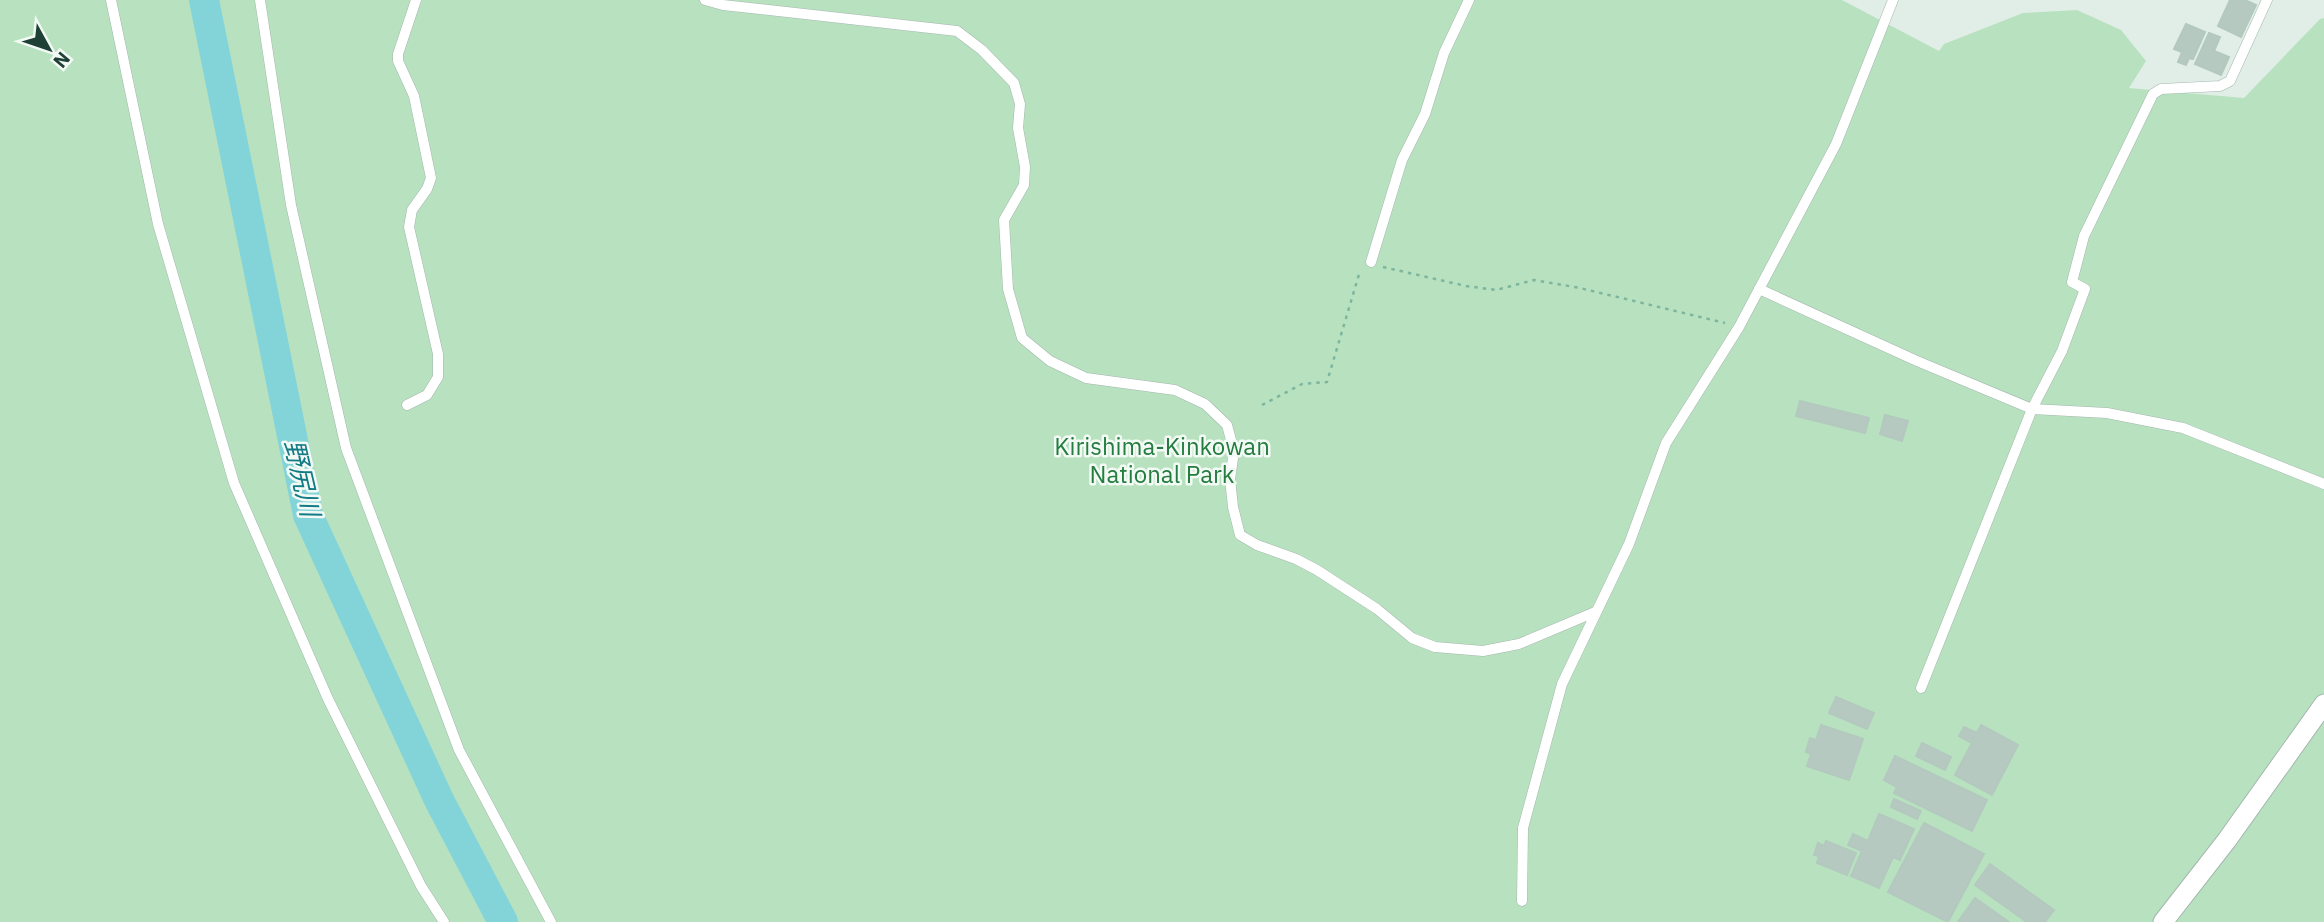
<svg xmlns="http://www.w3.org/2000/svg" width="2324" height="922" font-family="'IBM Plex Sans','Noto Sans JP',sans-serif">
<rect width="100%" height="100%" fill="#e1eee7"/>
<!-- green -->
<polygon fill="#b8e2bf" points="0,0 1842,0 1939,51 1944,44 2023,13 2077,10 2121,30 2146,61 2129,88 2244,98 2320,19 2324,18 2324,922 0,922"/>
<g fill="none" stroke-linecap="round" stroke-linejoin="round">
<!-- river -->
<polyline stroke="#83d4d9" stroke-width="30" points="204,0 308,515 439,800 503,922"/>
</g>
<!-- building -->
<g fill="#b6c9c0" stroke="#b3c8be" stroke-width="2">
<polygon points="2230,0 2245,0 2256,5 2241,37 2218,26"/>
<polygon points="2186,24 2205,32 2193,59 2189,58 2186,65 2178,62 2182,52 2174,49"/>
<polygon points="2209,33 2220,37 2214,51 2229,57 2221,75 2195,64"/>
<polygon points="1800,401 1869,418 1865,433 1796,416"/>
<polygon points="1885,415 1908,421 1902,441 1880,434"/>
<polygon points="1836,697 1874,713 1867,729 1829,713"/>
<polygon points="1821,725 1863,739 1849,780 1807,766 1811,754 1806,752 1810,738 1816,740"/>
<polygon points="1981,725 2018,745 1992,795 1955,775 1972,743 1959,736 1964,727 1977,733"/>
<polygon points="1922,743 1951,757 1945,770 1916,756"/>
<polygon points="1895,756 1987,800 1972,831 1894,793 1897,787 1884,780"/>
<polygon points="1894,799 1921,811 1917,819 1891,807"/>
<polygon points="1879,814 1914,829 1900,860 1893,857 1879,888 1851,876 1862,851 1848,845 1853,834 1868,841"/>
<polygon points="1924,823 1984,854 1948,922 1888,892"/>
<polygon points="1826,841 1856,853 1847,875 1817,863 1819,856 1814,855 1818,843 1824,846"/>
<polygon points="1990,864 2054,910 2045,922 2027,922 1975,885"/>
<polygon points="1975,898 2009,922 1958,922"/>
</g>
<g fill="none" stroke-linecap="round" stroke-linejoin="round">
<!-- lane casing -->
<g stroke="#a3b7ae" stroke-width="11">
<g id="lane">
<polyline points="111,0 158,224 234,483 328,699 421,886 444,922"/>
<polyline points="260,0 291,205 346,448 459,750 551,922"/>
<polyline points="705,0 723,5 957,31 982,50 1014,83 1020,104 1018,128 1025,167 1024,185 1004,220 1008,289 1022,338 1050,361 1086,378 1175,390 1205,404 1227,425 1234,451 1230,479 1233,507 1240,535 1257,545 1296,559 1317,570 1377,609 1412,638 1435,647 1483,651 1519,644 1595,612"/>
<polyline points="1371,262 1402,160 1425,114 1444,53 1469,0"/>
<polyline points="1759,289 1917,361 2032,409 2107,413 2183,428 2324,484"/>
<polyline points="407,405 427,395 438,377 438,354 409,227 412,210 427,189 431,178 414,96 398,61 398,54 416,0"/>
<polyline points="1921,688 2032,409 2062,351 2085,289 2072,282 2084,236 2153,94 2161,89 2220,86 2230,81 2267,0"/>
<polyline points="1522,901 1523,828 1562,684 1629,544 1666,443 1739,327 1836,144 1893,0"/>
</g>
</g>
<!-- street casing -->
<g stroke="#a3b7ae" stroke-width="21">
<polyline id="street" points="2163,922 2227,840 2324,704"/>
</g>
<!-- path -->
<g stroke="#7eb59f" stroke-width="2.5" stroke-dasharray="3.5 5" stroke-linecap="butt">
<polyline points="1383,267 1466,286 1496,290 1534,280 1580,288 1725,323"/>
<polyline points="1262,405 1302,384 1327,382 1360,271"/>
</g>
<!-- lane -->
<use href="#lane" stroke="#fff" stroke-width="10"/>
<!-- street -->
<use href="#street" stroke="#fff" stroke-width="19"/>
</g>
<g text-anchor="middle" stroke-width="5" stroke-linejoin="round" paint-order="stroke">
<!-- park labels -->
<g font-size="24" fill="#247d3f" stroke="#f3faf5">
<text x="1162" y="455">Kirishima-Kinkowan<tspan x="1162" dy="28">National Park</tspan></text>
</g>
<!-- water labels -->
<g font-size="26" font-style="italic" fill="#127b85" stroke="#f3faf5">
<text transform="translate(302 478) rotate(77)" y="9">野尻川</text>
</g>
</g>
<!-- north arrow -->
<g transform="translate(49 49) rotate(130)" stroke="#f3faf5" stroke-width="5" paint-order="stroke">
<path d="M0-5L12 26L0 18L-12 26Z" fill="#1f4135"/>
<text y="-10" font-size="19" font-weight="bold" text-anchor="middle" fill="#1f4135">N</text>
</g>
</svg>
